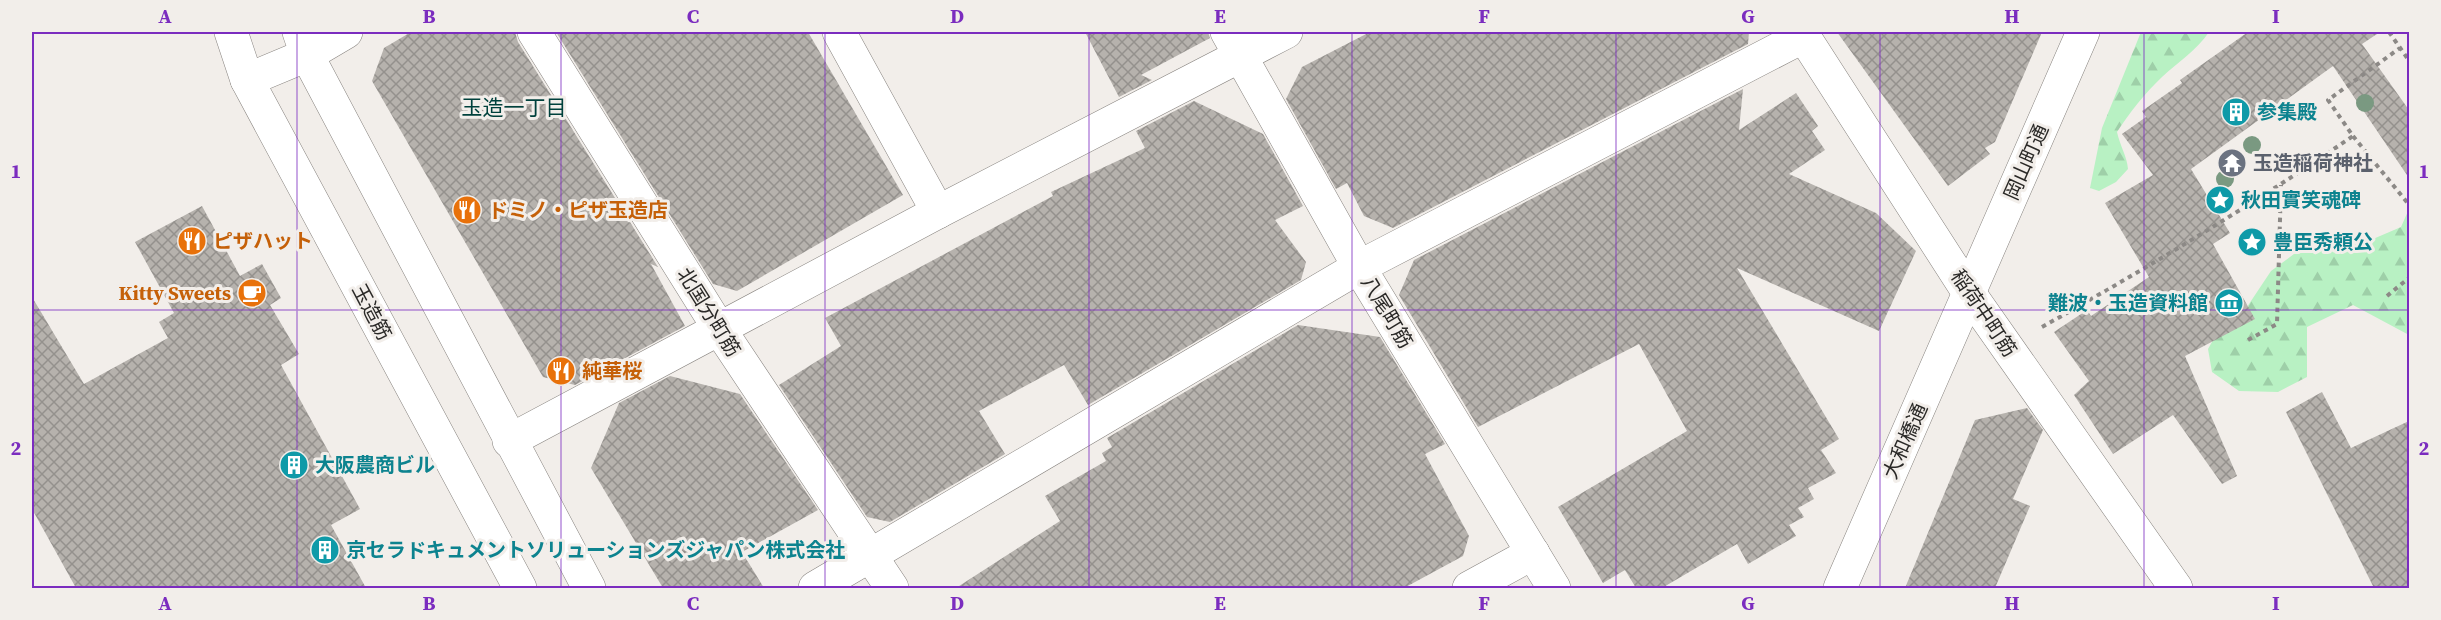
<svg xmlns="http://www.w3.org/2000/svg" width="2441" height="620" font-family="'Source Serif 4','Noto Sans JP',serif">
<defs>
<pattern id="forest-firs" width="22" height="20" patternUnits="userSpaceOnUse" patternTransform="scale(1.5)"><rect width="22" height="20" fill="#b8f1c3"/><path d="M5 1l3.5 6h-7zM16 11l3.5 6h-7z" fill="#9ecfa8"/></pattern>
<pattern id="building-cross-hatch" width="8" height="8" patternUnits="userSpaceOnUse" patternTransform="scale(1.5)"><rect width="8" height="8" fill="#b6b2ad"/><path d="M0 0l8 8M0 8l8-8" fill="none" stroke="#94918d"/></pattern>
</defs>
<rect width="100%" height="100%" fill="#f2eeea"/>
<!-- forest -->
<g fill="url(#forest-firs)">
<path d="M2141,32H2209C2197,50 2178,62 2162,77C2145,93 2130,112 2117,132C2120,146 2127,156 2128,169L2116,182L2099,191L2090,188L2102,128Z"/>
<polygon points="2409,209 2409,335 2353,305 2307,327 2307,377 2278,392 2239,391 2212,372 2208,349 2217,333 2241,316 2271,271 2298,251 2366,242 2401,227"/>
</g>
<!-- building -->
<g fill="url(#building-cross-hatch)">
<polygon points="411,32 515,32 518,42 658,267 651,264 685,326 575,385 543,377 372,81 384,48"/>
<polygon points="556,32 808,32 903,195 737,291 713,284"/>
<polygon points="1085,32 1208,32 1210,38 1141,75 1152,80 1119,97"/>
<polygon points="1370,32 1749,32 1748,44 1393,228 1364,216 1347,183 1336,189 1286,99 1302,67"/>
<polygon points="1837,32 2042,32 1995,142 1985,148 1990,154 1948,186"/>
<polygon points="2248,32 2380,32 2362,44 2409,110 2409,178 2333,66 2191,169 2230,233 2213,244 2255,319 2185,356 2237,476 2222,484 2173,415 2113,454 2074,395 2089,381 2054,332 2087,310 2091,316 2149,277 2105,203 2153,175 2122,134 2146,117 2142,111 2182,83 2180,80"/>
<polygon points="1743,89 1739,130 1796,93 1818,126 1812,131 1825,150 1789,174 1876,213 1916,251 1879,331 1737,268 1839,439 1821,450 1836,473 1808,488 1814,499 1798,508 1804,517 1789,525 1796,536 1748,564 1737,544 1662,588 1636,588 1625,570 1603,583 1558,507 1687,431 1639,344 1478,427 1399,295 1414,260"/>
<polygon points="1194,101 1263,134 1303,206 1275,220 1306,262 1301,280 1088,405 1064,365 979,411 1005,454 890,522 867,517 779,385 841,346 825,318 1053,196 1051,192 1145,148 1136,131"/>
<polygon points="202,206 240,276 262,264 281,298 270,305 299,354 281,365 360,509 331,525 366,588 76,588 32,509 32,297 84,384 168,338 159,322 174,313 135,242"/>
<polygon points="1298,325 1380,337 1445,444 1425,454 1469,536 1463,556 1404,588 956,588 1060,521 1045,496 1106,461 1102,453 1112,447 1107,438"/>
<polygon points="670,376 740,394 818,510 742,552 764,588 663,588 591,468 619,403"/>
<polygon points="2322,392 2351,448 2409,421 2409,588 2374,588 2286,412"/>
<polygon points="2027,408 2043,430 2013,499 2030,506 1995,588 1905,588 1975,420"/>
</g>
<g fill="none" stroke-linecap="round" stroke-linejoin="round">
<!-- minor casing -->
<g stroke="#87837f" stroke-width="34">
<g id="minor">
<polyline points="231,32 247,80 520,588"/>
<polyline points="299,32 307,55 589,588"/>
<polyline points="534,32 720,330 892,588"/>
<polyline points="839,32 938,212"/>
<polyline points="1227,32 1359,267 1554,588"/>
<polyline points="1801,32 1969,293 2176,588"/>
<polyline points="247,80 307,55 346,32"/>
<polyline points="509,441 938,212 1286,32"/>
<polyline points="815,588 1359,267 1804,36"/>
<polyline points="1469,588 1533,553"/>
<polyline points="1840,588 2083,32"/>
</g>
</g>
<!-- path -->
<g stroke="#8c8986" stroke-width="4" stroke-dasharray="4.5 4.5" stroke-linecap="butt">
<polyline points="2389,32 2410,62"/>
<polyline points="2353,136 2410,206"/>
<polyline points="2387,296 2410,277"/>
<path d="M2042,327C2149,267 2252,205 2353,136L2328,100L2400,48"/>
<polyline points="2248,340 2277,324 2281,185"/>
</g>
<!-- minor -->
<use href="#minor" stroke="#fff" stroke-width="33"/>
</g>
<!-- trees -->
<g fill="#7a9981">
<circle cx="2365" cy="103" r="9"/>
<circle cx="2252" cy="145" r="9"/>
<circle cx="2225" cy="179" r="9"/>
</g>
<!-- grid -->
<path fill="none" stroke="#7b2cbf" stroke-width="1.5" stroke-opacity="0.55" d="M297,32V588M561,32V588M825,32V588M1089,32V588M1352,32V588M1616,32V588M1880,32V588M2144,32V588M32,310H2410"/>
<!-- icons -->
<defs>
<g id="building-disc" transform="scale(1.5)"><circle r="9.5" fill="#0f9aa8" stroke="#f2eeea"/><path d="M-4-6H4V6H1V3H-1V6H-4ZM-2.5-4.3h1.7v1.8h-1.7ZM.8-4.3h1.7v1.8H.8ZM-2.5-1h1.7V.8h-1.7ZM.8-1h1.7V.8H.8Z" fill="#fff"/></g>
<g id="temple-disc" transform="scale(1.5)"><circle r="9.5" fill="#6b7280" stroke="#f2eeea"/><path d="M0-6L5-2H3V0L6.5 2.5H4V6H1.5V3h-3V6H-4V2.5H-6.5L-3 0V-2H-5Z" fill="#fff"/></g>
<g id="sight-disc" transform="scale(1.5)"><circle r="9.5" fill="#0f9aa8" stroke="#f2eeea"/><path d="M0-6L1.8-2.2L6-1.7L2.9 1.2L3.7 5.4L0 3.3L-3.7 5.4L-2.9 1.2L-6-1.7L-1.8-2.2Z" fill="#fff"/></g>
<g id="restaurant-disc" transform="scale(1.5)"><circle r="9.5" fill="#e8710a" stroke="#f2eeea"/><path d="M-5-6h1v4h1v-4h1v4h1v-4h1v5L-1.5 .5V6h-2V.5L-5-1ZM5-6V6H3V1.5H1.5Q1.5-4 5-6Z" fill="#fff"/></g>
<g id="cafe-disc" transform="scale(1.5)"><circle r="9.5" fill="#e8710a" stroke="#f2eeea"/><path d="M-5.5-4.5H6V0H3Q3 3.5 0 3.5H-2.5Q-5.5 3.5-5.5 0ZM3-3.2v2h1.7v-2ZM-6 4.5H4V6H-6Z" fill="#fff"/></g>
<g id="museum-disc" transform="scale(1.5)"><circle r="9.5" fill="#0f9aa8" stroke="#f2eeea"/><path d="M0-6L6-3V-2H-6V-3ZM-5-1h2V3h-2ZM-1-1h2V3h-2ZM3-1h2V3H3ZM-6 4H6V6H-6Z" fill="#fff"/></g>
</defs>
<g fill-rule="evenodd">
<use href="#building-disc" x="2236" y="112"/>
<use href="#temple-disc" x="2232" y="163"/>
<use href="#sight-disc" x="2220" y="200"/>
<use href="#restaurant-disc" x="467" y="210"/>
<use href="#restaurant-disc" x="192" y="241"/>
<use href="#sight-disc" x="2252" y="242"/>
<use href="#cafe-disc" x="252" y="293"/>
<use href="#museum-disc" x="2229" y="303"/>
<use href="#restaurant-disc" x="561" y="371"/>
<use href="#building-disc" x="294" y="465"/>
<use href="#building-disc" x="325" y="550"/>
</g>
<g text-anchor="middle" stroke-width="6" stroke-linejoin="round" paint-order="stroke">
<!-- culture labels -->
<g font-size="20" font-weight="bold" fill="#0d838f" stroke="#f2eeea" text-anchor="start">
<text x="2257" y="119">参集殿</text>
<text x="2241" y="207">秋田實笑魂碑</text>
<text x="2273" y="249">豊臣秀頼公</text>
<text x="2208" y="310" text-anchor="end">難波・玉造資料館</text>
<text x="315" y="472">大阪農商ビル</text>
<text x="346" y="557">京セラドキュメントソリューションズジャパン株式会社</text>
</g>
<!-- street labels -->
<g font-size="20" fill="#2a2927" stroke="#f2eeea">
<text transform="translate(2026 162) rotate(-66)" y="7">岡山町通</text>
<text transform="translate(372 312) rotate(62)" y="7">玉造筋</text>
<text transform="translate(709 312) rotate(58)" y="7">北国分町筋</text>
<text transform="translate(1387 312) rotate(59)" y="7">八尾町筋</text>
<text transform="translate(1984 313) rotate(56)" y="7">稲荷中町筋</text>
<text transform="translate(1905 441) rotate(-66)" y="7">大和橋通</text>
</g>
<!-- worship labels -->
<g font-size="20" font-weight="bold" fill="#5b616d" stroke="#f2eeea" text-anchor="start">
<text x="2253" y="170">玉造稲荷神社</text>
</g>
<!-- food labels -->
<g font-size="20" font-weight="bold" fill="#c56008" stroke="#f2eeea" text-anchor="start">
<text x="488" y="217">ドミノ・ピザ玉造店</text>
<text x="213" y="248">ピザハット</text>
<text x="231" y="300" text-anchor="end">Kitty Sweets</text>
<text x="582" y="378">純華桜</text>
</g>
<!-- neighbourhood labels -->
<g font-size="21" fill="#00413c" stroke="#f2eeea">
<text x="514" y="115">玉造一丁目</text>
</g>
</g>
<!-- border -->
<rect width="2441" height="620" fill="none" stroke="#f2eeea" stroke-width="66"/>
<rect x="33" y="33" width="2375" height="554" fill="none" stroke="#7b2cbf" stroke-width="2"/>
<g font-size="20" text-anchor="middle" font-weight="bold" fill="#7b2cbf">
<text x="165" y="23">A</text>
<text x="429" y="23">B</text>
<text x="693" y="23">C</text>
<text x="957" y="23">D</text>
<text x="1220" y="23">E</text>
<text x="1484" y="23">F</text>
<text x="1748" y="23">G</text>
<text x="2012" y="23">H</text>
<text x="2276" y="23">I</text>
<text x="16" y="178">1</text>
<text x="2424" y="178">1</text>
<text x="16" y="455">2</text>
<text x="2424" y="455">2</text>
<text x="165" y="610">A</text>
<text x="429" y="610">B</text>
<text x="693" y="610">C</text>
<text x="957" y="610">D</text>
<text x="1220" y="610">E</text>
<text x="1484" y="610">F</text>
<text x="1748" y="610">G</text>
<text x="2012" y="610">H</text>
<text x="2276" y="610">I</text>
</g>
</svg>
